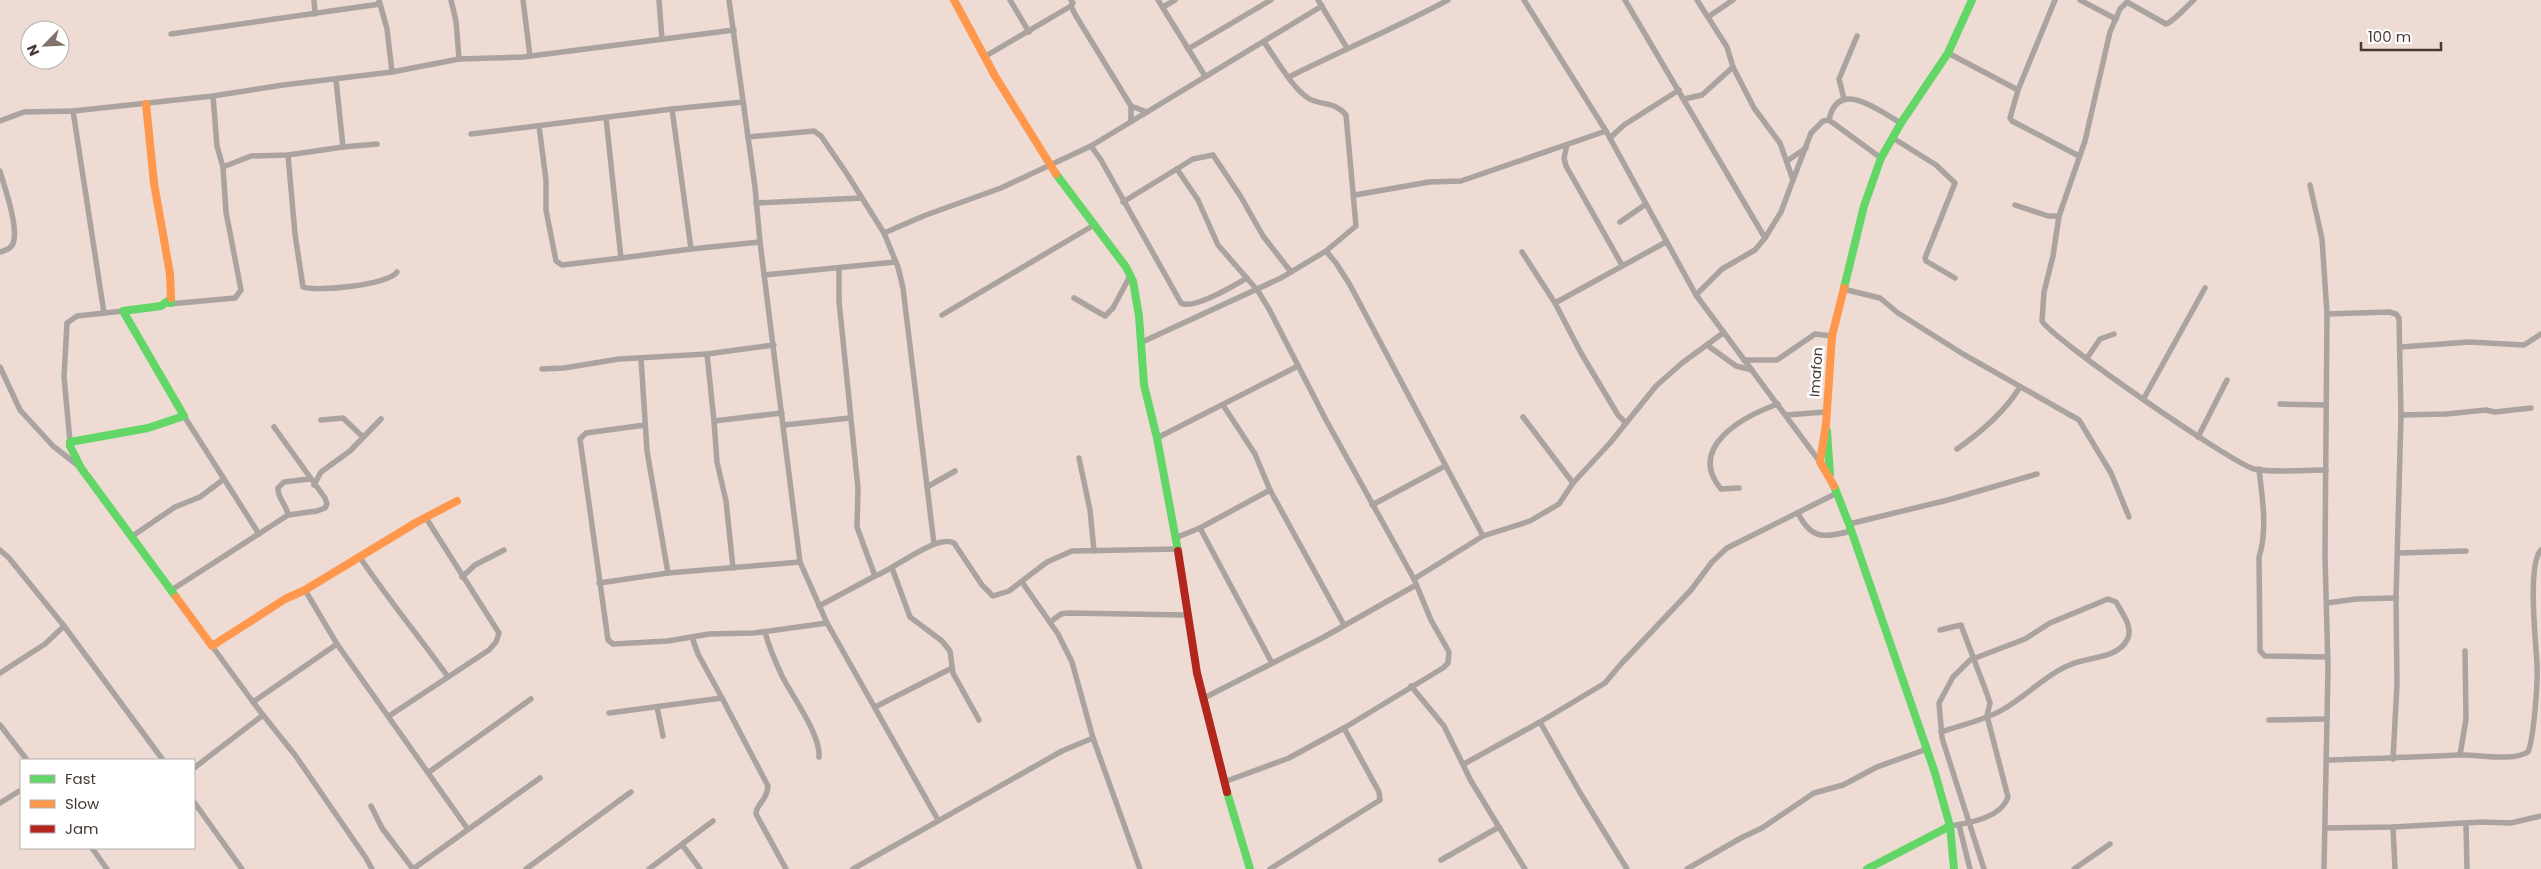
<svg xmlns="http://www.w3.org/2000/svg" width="2541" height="869" font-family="Poppins,sans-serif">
<rect width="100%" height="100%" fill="#eedbd3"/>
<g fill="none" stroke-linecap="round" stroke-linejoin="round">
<!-- street -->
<g stroke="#aaa39f" stroke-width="5.5">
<polyline points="314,0 315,14"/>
<polyline points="379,0 387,29 392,72"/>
<polyline points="451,0 456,21 459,59"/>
<polyline points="523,0 530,56"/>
<polyline points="659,0 662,39"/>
<polyline points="729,0 755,187 760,242 800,562 827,623 938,820"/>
<polyline points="1010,0 1029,32"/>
<polyline points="1071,0 1073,3 1071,6 1076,16 1131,106 1131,121"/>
<polyline points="1158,0 1205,76"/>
<polyline points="1318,0 1347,48"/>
<polyline points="1524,0 1606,131 1696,295 1820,462"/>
<polyline points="1625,0 1765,238 1755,250 1722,269 1696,295"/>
<polyline points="1697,0 1727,47 1733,67 1754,108 1780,143 1793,180 1781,212 1765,238"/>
<polyline points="2055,0 2018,90 2010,118 2012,121 2079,156"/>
<polyline points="2080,0 2116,19"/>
<path d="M2194,0C2187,6 2173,22 2166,24L2127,2L2120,9L2110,32L2085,141L2059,216L2053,256L2044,292L2042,321C2052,339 2230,462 2254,469C2272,473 2306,470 2326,470"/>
<polyline points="1163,7 1175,0"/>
<polyline points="1708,17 1733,0"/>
<polyline points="171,34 380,4"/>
<polyline points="1188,49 1271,0"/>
<polyline points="1948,53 2018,90"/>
<polyline points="984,57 1071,6"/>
<path d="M1289,77C1342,50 1396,28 1448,0"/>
<polyline points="1684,99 1702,95 1733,67"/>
<polyline points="1844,99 1839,79 1857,36"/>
<polyline points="743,102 672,109 691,249 760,242"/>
<polyline points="1131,106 1147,112"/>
<polyline points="73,111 104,313"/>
<polyline points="606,118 621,258 691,249"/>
<path d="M1829,120C1838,78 1877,110 1901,123"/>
<polyline points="0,121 24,112 73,111 213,96 283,85 392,72 459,59 523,57 734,30"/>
<polyline points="539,126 546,180 546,210 556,261 562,265 621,258"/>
<polyline points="471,134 672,109"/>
<polyline points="748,137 814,131 821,136 847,174 884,233 898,267 903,288 934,544"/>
<polyline points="1610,138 1624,125 1679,90"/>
<polyline points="1893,138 1936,165 1955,183 1925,258 1926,261 1955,278"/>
<polyline points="1567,145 1564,158 1566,166 1622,265"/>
<path d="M1091,146L1101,160L1181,303C1194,310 1235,285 1247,278"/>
<polyline points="343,147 377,144"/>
<path d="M288,155L295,234L303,287C317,292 388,285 397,272"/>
<polyline points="1787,161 1806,148"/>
<polyline points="223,167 251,156 288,155 343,147 336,80"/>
<polyline points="1177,169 1198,200 1218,245 1258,291 1269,309 1326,420 1414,579 1431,620 1449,652 1448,663 1443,668 1344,728 1289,758 1224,782"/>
<path d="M0,171C5,189 17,222 14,240C13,248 7,250 0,252"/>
<polyline points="1793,180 1811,133 1823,121 1829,120 1881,158"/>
<polyline points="2310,185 2322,239 2327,314 2325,555 2328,668 2324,869"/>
<polyline points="1355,195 1429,182 1461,181 1606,131"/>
<polyline points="1123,202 1193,159 1213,155 1241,197 1263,236 1291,272"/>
<polyline points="756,203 862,198"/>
<polyline points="2015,205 2048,216 2059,216"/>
<polyline points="1620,222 1646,204"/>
<polyline points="884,233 926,215 1001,188 1091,146 1322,6"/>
<polyline points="1326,251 1336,263 1350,285 1483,536 1414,579"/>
<polyline points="1522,252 1555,303 1581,353 1618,415 1626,423"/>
<path d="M839,269V301L858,488L857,527L875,576C895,569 936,534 954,543L982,585L993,596L1009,591L1047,562L1072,551L1178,549"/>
<polyline points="764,275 895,262"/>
<polyline points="1843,289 1880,298 1898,313 1963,354 2079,420 2111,473 2129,517"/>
<polyline points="1074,298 1105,316 1113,308 1130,276"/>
<polyline points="1555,303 1666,242"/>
<polyline points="169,304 235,298 241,290 226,212 223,167 217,146 213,96"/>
<polyline points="2327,314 2389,312 2396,314 2399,318 2401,415 2396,598 2397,684 2393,759"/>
<polyline points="942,315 1094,225"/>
<path d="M1140,343L1281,278L1326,251L1356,226L1346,115C1335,101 1321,106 1308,98C1292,88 1275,57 1264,42"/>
<polyline points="1707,345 1736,366 1752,370"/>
<polyline points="2401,347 2469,342 2524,345 2541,334"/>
<polyline points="641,358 647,451 668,573"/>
<polyline points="2087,358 2100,339 2114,334"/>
<polyline points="1744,360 1777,360 1815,334 1832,336"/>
<polyline points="0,367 20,410 53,446 80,467"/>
<polyline points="542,369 564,368 619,359 707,354"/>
<polyline points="2144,398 2205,288"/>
<polyline points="2280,404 2326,405"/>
<polyline points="1223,405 1255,454 1270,490 1344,625"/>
<polyline points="1786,415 1826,412"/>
<polyline points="2401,415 2446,414 2486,410 2495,412 2531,408"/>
<polyline points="184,416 259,534"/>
<polyline points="1523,417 1573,483"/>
<polyline points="321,420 343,418 363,437"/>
<polyline points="714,421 707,354 774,345"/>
<polyline points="645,425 586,433 580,439 608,640 613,644 668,641 709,634 754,633 827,623"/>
<polyline points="784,425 850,418"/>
<polyline points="2198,437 2227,380"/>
<polyline points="1157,438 1298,366"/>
<polyline points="70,442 64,377 67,323 77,316 123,311"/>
<path d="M1957,449C1980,433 2005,411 2020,387"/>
<polyline points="1079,458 1090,510 1094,551"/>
<path d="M2259,469C2262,497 2268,529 2259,557L2260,651L2265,656L2328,657"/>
<polyline points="314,485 321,472 350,451 381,419"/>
<polyline points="927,487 955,471"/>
<path d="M1739,488L1721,489C1686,447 1744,416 1778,404"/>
<polyline points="1372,505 1445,466"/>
<path d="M1798,513C1811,540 1825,538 1851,531"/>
<path d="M288,515C287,505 277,498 278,488L284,482L309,479"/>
<polyline points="1849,524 1948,500 2037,474"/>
<polyline points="1200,528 1272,663"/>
<polyline points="1483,536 1530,521 1559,504 1573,483 1610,443 1656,386 1682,363 1723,333"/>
<polyline points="131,537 175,507 200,497 224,479"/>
<polyline points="1175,538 1200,528 1270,490"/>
<polyline points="0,550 9,558 64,626"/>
<polyline points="2398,553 2466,551"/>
<path d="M359,556C387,598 419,636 448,677"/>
<polyline points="733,568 726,501 717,462 714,421 782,413"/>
<polyline points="892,568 910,617 942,641 950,651 953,673 979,720"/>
<polyline points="462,577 475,565 504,550"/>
<polyline points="1022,582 1058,634 1072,662 1093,738 1140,869"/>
<polyline points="599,583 668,573 800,562"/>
<polyline points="170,591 288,515 317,511 325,508 327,504 325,498 274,427"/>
<polyline points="2327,603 2356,599 2396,598"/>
<polyline points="819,606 875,576"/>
<polyline points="1050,622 1061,614 1068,613 1186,615"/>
<path d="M1940,630L1961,625L1987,694L1990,703L1987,716L2008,797C2001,818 1969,823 1950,826"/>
<path d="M765,632C769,647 775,661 782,676C792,696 821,735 819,757"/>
<polyline points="692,637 698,654 722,698"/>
<polyline points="337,644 467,828"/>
<polyline points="212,646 253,702 337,644 305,590"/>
<polyline points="0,673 45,644 64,626 163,760"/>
<polyline points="1411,686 1444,726 1471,781 1499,827"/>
<polyline points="1202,699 1324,637 1416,585"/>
<polyline points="657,707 663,736"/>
<polyline points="875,707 952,668"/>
<path d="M609,713L722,698L768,786C767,802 756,803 756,814L786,869"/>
<polyline points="263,715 295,755 366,858 372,869"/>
<polyline points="389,716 489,650 496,642 499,633 426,518"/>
<polyline points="2269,720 2327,719"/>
<polyline points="0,725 27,760"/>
<path d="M1941,732C1961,725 1985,720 2002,710C2027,696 2046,674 2072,664C2089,657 2118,658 2127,640C2134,628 2122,613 2116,602L2108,599L2050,623L2025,639L1970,660L1953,677L1939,703L1942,738L1984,869"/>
<polyline points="2460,755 2466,719 2465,651"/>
<path d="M2327,760C2371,759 2415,757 2459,755C2477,754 2512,762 2528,752C2534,737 2538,682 2537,664C2536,642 2527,565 2541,550"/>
<polyline points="1464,764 1540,722"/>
<polyline points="194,768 263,715 253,702"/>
<polyline points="429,772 531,699"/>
<polyline points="194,802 242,869"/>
<polyline points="0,803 21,790"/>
<polyline points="371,806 382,828 413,869"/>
<polyline points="2466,824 2467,869"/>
<polyline points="1959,825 1970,869"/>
<polyline points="2393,827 2395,869"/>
<polyline points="2326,828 2393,827 2482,822 2511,823 2541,816"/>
<polyline points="683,846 700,869"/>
<polyline points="92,848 107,869"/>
<polyline points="1441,860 1499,827 1525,869"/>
<polyline points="413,869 540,778"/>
<polyline points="526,869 631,792"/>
<polyline points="649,869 713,821"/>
<polyline points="853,869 1062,751 1093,738"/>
<polyline points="1270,869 1380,800 1379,792 1344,728"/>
<polyline points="1627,869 1579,791 1540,722 1605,683 1621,664 1691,590 1712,562 1727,548 1837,493"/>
<polyline points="1687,869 1741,838 1762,828 1814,793 1843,785 1877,767 1927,749"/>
<polyline points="2074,869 2110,844"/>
</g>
<!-- fast -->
<g stroke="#63d668" stroke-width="8">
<polyline points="1056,174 1126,267 1133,281 1139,316 1144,385 1157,438 1178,551"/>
<polyline points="1844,288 1864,206 1881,158 1901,123 1948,53 1972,0"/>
<polyline points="171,298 171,303 168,301 161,306 123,311 184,416 148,428 70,442 70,446 81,468 176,597"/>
<polyline points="1827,431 1830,474"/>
<polyline points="1834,486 1849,524 1935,773 1950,826 1954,869"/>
<polyline points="1227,792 1250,869"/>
<polyline points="1867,869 1950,826"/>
</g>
<!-- slow -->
<g stroke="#ff974d" stroke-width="8">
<polyline points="954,0 995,76 1056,174"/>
<polyline points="146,104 154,183 170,274 171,298"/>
<polyline points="1834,486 1820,462 1826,424 1832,336 1844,288"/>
<polyline points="176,597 212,646 285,599 305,590 417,522 457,501"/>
</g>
<!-- jam -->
<polyline stroke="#b3261e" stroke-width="8" points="1178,551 1197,673 1227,792"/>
</g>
<g text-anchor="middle" stroke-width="5" stroke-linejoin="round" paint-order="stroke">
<!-- street labels -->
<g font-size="14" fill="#473933" stroke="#fff">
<text transform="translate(1816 372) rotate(-86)" y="5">Imafon</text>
</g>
</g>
<!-- legend -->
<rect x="20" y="759" width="175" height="90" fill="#ffffff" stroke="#b5b0ad"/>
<rect x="30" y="775" width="25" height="8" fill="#63d668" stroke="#b5b0ad"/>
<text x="65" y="784" font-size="15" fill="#473933">Fast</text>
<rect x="30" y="800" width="25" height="8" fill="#ff974d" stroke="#b5b0ad"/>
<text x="65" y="809" font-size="15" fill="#473933">Slow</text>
<rect x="30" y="825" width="25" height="8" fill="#b3261e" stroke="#b5b0ad"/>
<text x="65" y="834" font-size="15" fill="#473933">Jam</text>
<!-- north arrow -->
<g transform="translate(45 45) rotate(246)"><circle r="24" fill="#ffffff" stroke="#b5b0ad"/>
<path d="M0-4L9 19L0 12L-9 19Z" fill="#81726b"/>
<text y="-8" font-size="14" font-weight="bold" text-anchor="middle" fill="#473933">N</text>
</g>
<!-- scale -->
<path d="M2361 42v8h80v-8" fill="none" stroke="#473933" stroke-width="2.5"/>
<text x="2368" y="42" font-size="15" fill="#473933" stroke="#ffffff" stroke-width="4" paint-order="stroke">100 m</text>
</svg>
